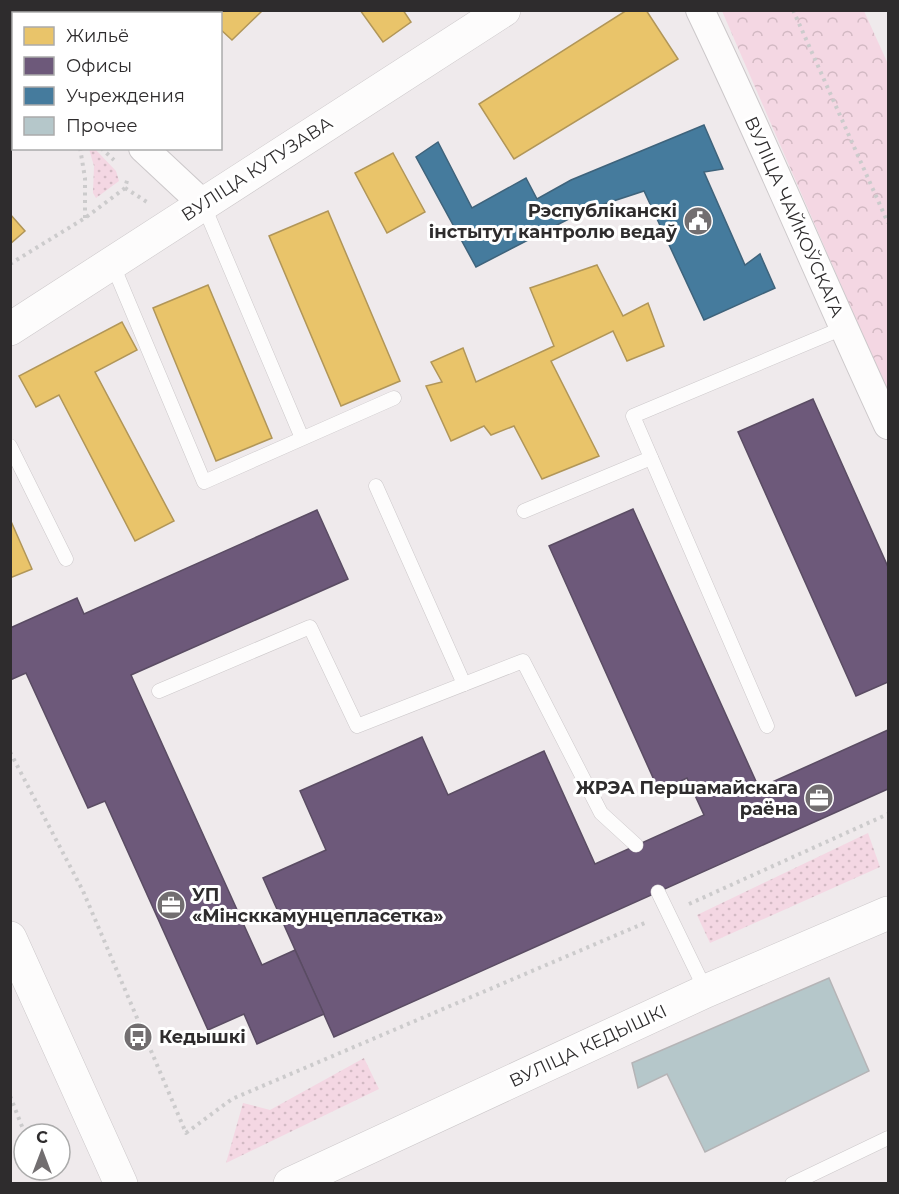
<svg xmlns="http://www.w3.org/2000/svg" width="899" height="1194" font-family="Montserrat,sans-serif">
<defs>
<pattern id="grass-dots" width="8" height="8" patternUnits="userSpaceOnUse" patternTransform="scale(1.5)"><rect width="8" height="8" fill="#f4d7e3"/><path d="M2 2h.1M6 6h.1" fill="none" stroke="#d2b9c3" stroke-width="1.8" stroke-linecap="round"/></pattern>
<pattern id="park-crowns" width="20" height="18" patternUnits="userSpaceOnUse" patternTransform="scale(1.5)"><rect width="20" height="18" fill="#f4d7e3"/><path d="M2 6a3 3 0 1 1 6 0M12 15a3 3 0 1 1 6 0" fill="none" stroke="#d2b9c3"/></pattern>
</defs>
<rect width="100%" height="100%" fill="#efeaec"/>
<!-- grass -->
<g fill="url(#grass-dots)">
<polygon points="89,149 95,149 116,171 119,181 96,198 93,193 94,166"/>
<polygon points="868,833 880,867 710,943 697,915"/>
<polygon points="364,1058 379,1089 226,1163 243,1103 270,1110"/>
</g>
<!-- park -->
<polygon fill="url(#park-crowns)" points="722,11 864,11 888,64 888,393"/>
<!-- homes -->
<g fill="#e9c46a" stroke="#b19658" stroke-width="1.5">
<polygon points="149,10 169,10 172,14 146,14"/>
<polygon points="218,10 263,10 232,40 220,29 220,14 215,14"/>
<polygon points="360,10 403,10 411,22 383,42"/>
<polygon points="627,10 646,10 678,59 514,159 479,104"/>
<polygon points="393,153 425,212 387,233 355,173"/>
<polygon points="328,211 400,381 341,406 269,236"/>
<polygon points="10,214 25,231 10,244"/>
<polygon points="597,265 623,316 648,303 664,346 627,361 613,331 551,361 599,456 542,479 514,426 491,435 484,426 451,441 426,386 442,382 431,362 463,348 476,382 554,346 530,288"/>
<polygon points="208,285 272,438 216,461 153,308"/>
<polygon points="122,322 137,350 95,372 174,521 135,541 59,395 36,407 19,376"/>
<polygon points="10,519 32,569 10,578"/>
</g>
<!-- offices -->
<g fill="#6d597a" stroke="#5a4c63" stroke-width="1.5">
<polygon points="813,399 888,567 888,682 856,696 738,432"/>
<polygon points="633,509 759,788 888,730 888,789 334,1037 263,878 326,850 300,791 422,737 448,795 544,751 595,864 704,815 687,778 659,791 549,546"/>
<polygon points="317,510 348,579 131,675 262,965 295,950 324,1014 257,1044 244,1014 208,1030 105,801 88,808 26,673 10,680 10,628 77,598 84,614"/>
</g>
<!-- public -->
<polygon fill="#457b9d" stroke="#3e637b" stroke-width="1.5" points="704,125 723,169 704,172 745,265 760,254 775,288 704,320 644,191 586,210 476,267 416,157 438,142 472,208 526,178 537,199 571,180"/>
<!-- building -->
<polygon fill="#b5c7ca" stroke="#b5b4b6" stroke-width="1.5" points="829,978 869,1071 705,1152 667,1074 638,1088 632,1063"/>
<g fill="none" stroke-linecap="round" stroke-linejoin="round">
<!-- service casing -->
<g stroke="#ccc8ca" stroke-width="15">
<g id="service">
<polyline points="203,204 302,438"/>
<polyline points="112,263 204,482 394,398"/>
<polyline points="10,446 66,559"/>
<polyline points="376,486 464,684"/>
<polyline points="524,511 651,458"/>
<polyline points="159,691 310,627 357,726 523,661 601,813 636,845"/>
<polyline points="767,726 633,416 843,328"/>
<polyline points="658,892 706,991"/>
<polyline points="792,1184 888,1138"/>
</g>
</g>
<!-- minor casing -->
<g stroke="#ccc8ca" stroke-width="30">
<g id="minor">
<path d="M700,10C766,147 824,287 888,425"/>
<polyline points="10,26 14,28"/>
<polyline points="143,148 203,204"/>
</g>
</g>
<!-- tertiary casing -->
<g stroke="#ccc8ca" stroke-width="34">
<g id="tertiary">
<polyline points="10,329 504,10"/>
<polyline points="290,1184 706,991 888,913"/>
</g>
</g>
<!-- secondary casing -->
<g stroke="#ccc8ca" stroke-width="34">
<polyline id="secondary" points="10,938 121,1184"/>
</g>
<!-- path -->
<g stroke="#cccbcc" stroke-width="4" stroke-dasharray="3 4.5" stroke-linecap="butt">
<polyline points="793,10 888,223"/>
<polyline points="10,83 14,86"/>
<polyline points="10,122 14,119"/>
<polyline points="80,148 85,178 85,218"/>
<polyline points="101,148 114,160"/>
<polyline points="125,188 147,202"/>
<polyline points="10,264 85,218 125,188 128,177"/>
<polyline points="10,752 83,891 186,1133 232,1099 647,922"/>
<polyline points="689,904 888,814"/>
<polyline points="10,1096 25,1134"/>
<polyline points="38,1170 42,1184"/>
</g>
<!-- service -->
<use href="#service" stroke="#fdfcfc" stroke-width="14"/>
<!-- minor -->
<use href="#minor" stroke="#fdfcfc" stroke-width="28"/>
<!-- tertiary -->
<use href="#tertiary" stroke="#fdfcfc" stroke-width="33"/>
<!-- secondary -->
<use href="#secondary" stroke="#fdfcfc" stroke-width="33"/>
</g>
<!-- icons -->
<defs>
<g id="civic-disc" transform="scale(1.5)"><circle r="9.5" fill="#726e70" stroke="#fff"/><path d="M-.6-6.5H3V-4.5H.6V-3L4-1V1h2V6H-6V1h2V-1L-.6-3ZM-1.2 2.5V6h2.4V2.5Z" fill="#fff"/></g>
<g id="office-disc" transform="scale(1.5)"><circle r="9.5" fill="#726e70" stroke="#fff"/><path d="M-6-3h4V-5.5h4V-3h4V5H-6ZM-1-4.5V-3h2v-1.5ZM-6 0V1H6V0Z" fill="#fff"/></g>
<g id="bus-disc" transform="scale(1.5)"><circle r="9.5" fill="#726e70" stroke="#fff"/><path d="M-5-6H5V4H4V6H2V4H-2V6H-4V4H-5ZM-3.5-4V0h7V-4ZM-3.5 1.2v1.5H-2V1.2ZM2 1.2v1.5H3.5V1.2Z" fill="#fff"/></g>
</defs>
<g fill-rule="evenodd">
<use href="#civic-disc" x="698" y="221"/>
<use href="#office-disc" x="819" y="798"/>
<use href="#office-disc" x="171" y="905"/>
<use href="#bus-disc" x="138" y="1037"/>
</g>
<g text-anchor="middle" stroke-width="6" stroke-linejoin="round" paint-order="stroke">
<!-- street labels -->
<g font-size="18" fill="#2e2c2d" stroke="#fff">
<text transform="translate(257 169) rotate(-33)" y="6">ВУЛІЦА КУТУЗАВА</text>
<text transform="translate(794 217) rotate(66)" y="6">ВУЛІЦА ЧАЙКОЎСКАГА</text>
<text transform="translate(588 1046) rotate(-25)" y="6">ВУЛІЦА КЕДЫШКІ</text>
</g>
<!-- poi labels -->
<g font-size="18" font-weight="bold" fill="#2e2c2d" stroke="#fff" text-anchor="end">
<text x="677" y="217">Рэспубліканскі<tspan x="677" dy="21">інстытут кантролю ведаў</tspan></text>
<text x="798" y="794">ЖРЭА Першамайскага<tspan x="798" dy="21">раёна</tspan></text>
<text x="192" y="901" text-anchor="start">УП<tspan x="192" dy="21">«Мінсккамунцепласетка»</tspan></text>
<text x="159" y="1043" text-anchor="start">Кедышкі</text>
</g>
</g>
<!-- border -->
<rect width="899" height="1194" fill="none" stroke="#2e2c2d" stroke-width="24"/>
<!-- legend -->
<rect x="12" y="12" width="210" height="138" fill="#ffffff" stroke="#ababab" stroke-width="1.5"/>
<rect x="24" y="27" width="30" height="18" fill="#e9c46a" stroke="#ababab" stroke-width="1.5"/>
<text x="66" y="42" font-size="18" fill="#2e2c2d">Жильё</text>
<rect x="24" y="57" width="30" height="18" fill="#6d597a" stroke="#ababab" stroke-width="1.5"/>
<text x="66" y="72" font-size="18" fill="#2e2c2d">Офисы</text>
<rect x="24" y="87" width="30" height="18" fill="#457b9d" stroke="#ababab" stroke-width="1.5"/>
<text x="66" y="102" font-size="18" fill="#2e2c2d">Учреждения</text>
<rect x="24" y="117" width="30" height="18" fill="#b5c7ca" stroke="#ababab" stroke-width="1.5"/>
<text x="66" y="132" font-size="18" fill="#2e2c2d">Прочее</text>
<!-- north arrow -->
<g transform="translate(42 1152)"><circle r="28" fill="#ffffff" stroke="#ababab" stroke-width="1.5"/>
<path d="M0-4.5L10 22L0 15L-10 22Z" fill="#726e70"/>
<text y="-9" font-size="16" font-weight="bold" text-anchor="middle" fill="#2e2c2d">С</text>
</g>
</svg>
